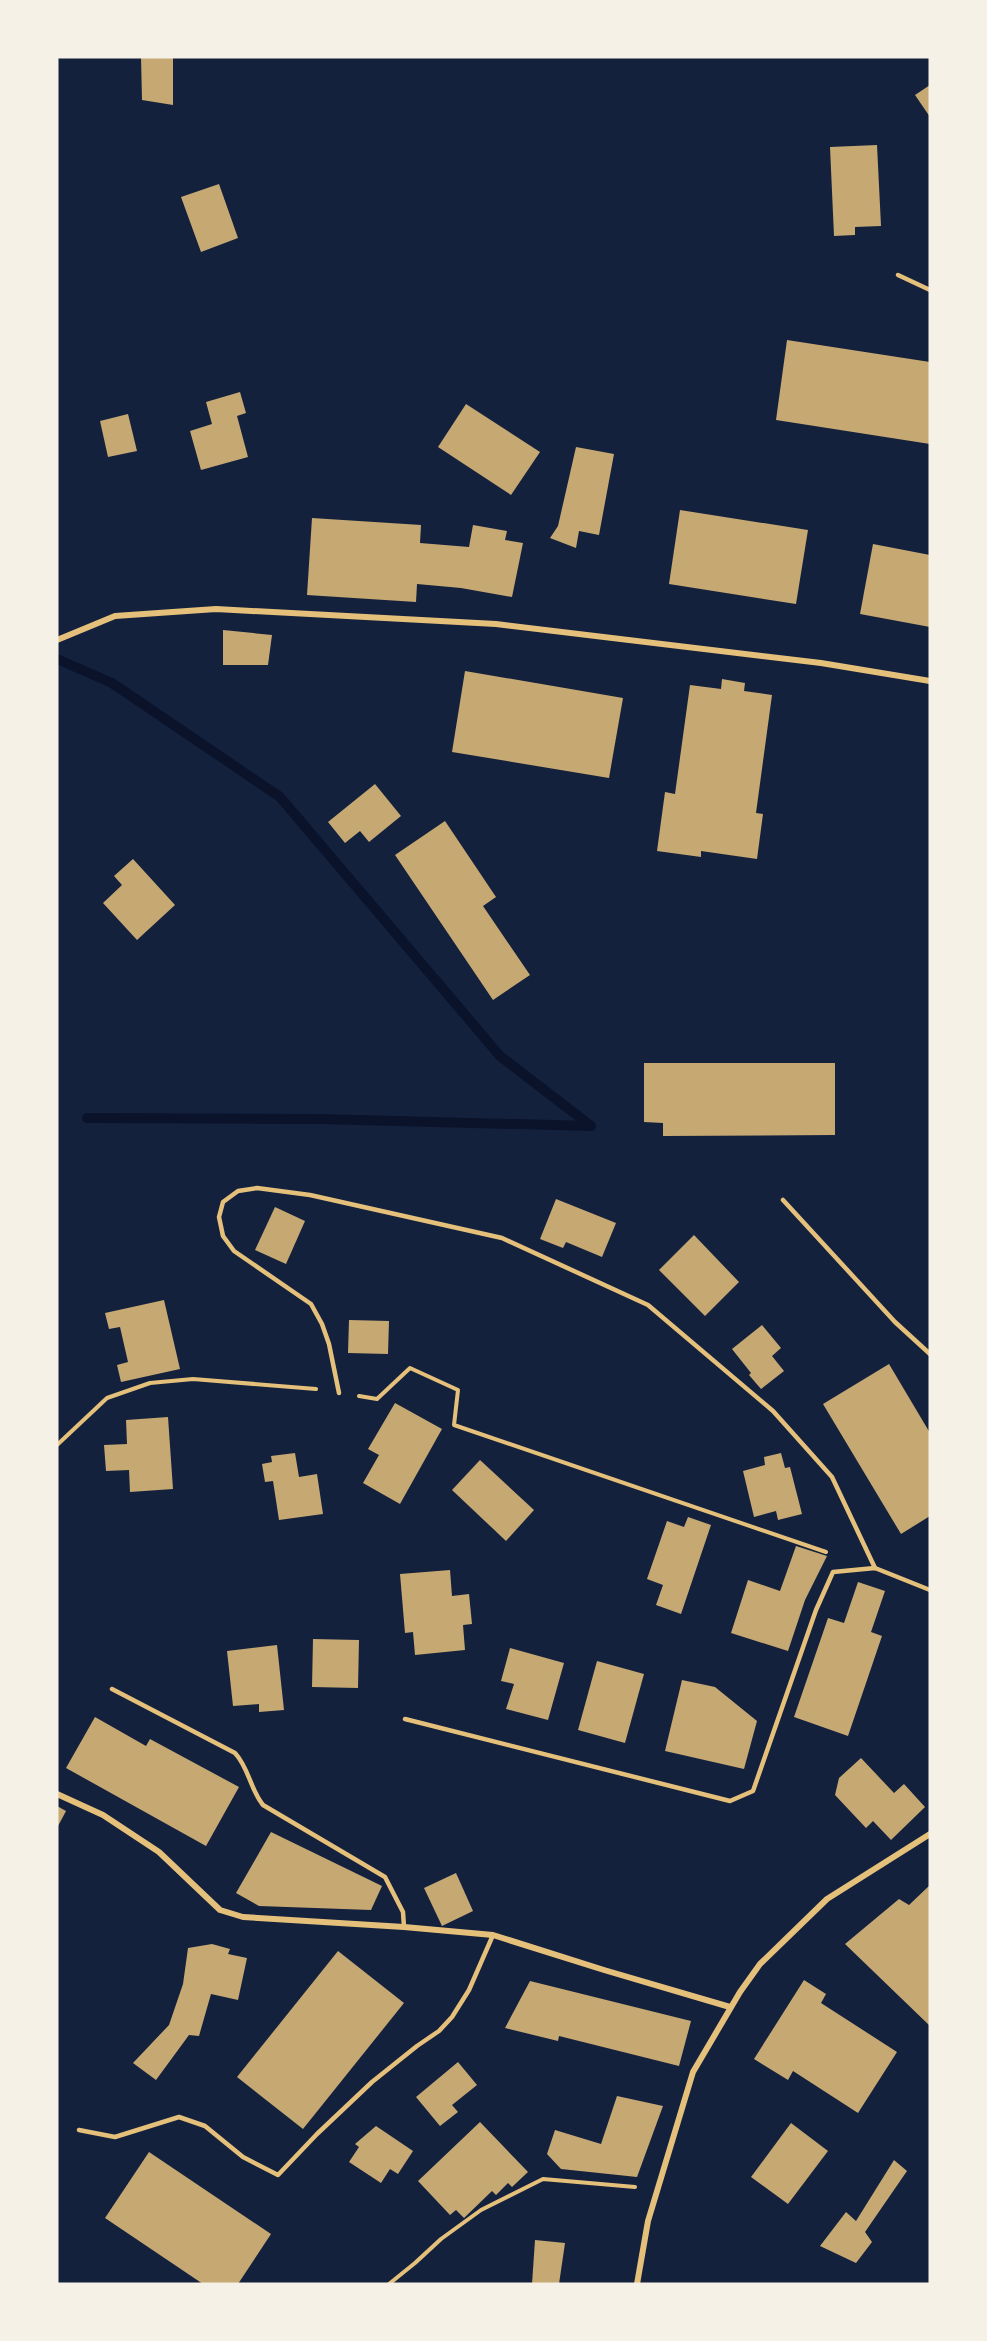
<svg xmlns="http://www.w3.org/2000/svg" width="987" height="2341" font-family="'Nunito Sans',sans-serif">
<rect width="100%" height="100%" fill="#14213d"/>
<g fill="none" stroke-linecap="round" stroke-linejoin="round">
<!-- stream -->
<g stroke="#0b132b" stroke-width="10">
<polyline points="57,659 112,683 280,797 500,1056 591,1126"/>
<polyline points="87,1118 320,1119 591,1126"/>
</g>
</g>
<!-- building -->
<g fill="#c6a872">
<polygon points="141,57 173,57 173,105 142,100"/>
<polygon points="930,85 930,117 915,95"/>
<polygon points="877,145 881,226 855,227 855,235 834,236 830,147"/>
<polygon points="219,184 238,238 201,252 181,197"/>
<polygon points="787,340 930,362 930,444 776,420"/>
<polygon points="240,392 246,413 237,416 248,457 201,470 190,431 212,424 206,402"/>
<polygon points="466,404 540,452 511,495 438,447"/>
<polygon points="128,414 137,451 108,457 100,421"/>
<polygon points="576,447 614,454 599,535 579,531 576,548 550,538 558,526"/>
<polygon points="680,510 808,530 796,604 669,584"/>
<polygon points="312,518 421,525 420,543 469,547 473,525 507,531 505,540 523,543 512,597 461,588 417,584 416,602 307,595"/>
<polygon points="873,544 930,555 930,627 860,614"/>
<polygon points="223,630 272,635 268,665 223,665"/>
<polygon points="465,671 623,698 609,778 452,752"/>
<polygon points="722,679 745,683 744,691 772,695 756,813 763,814 757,859 701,851 701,857 657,851 665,792 675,794 690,685 721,689"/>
<polygon points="375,784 401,816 369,842 360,831 345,843 328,822"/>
<polygon points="445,821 496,897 483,906 530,975 493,1000 395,855"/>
<polygon points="133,859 175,905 137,940 103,903 122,885 114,876"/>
<polygon points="644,1063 835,1063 835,1135 663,1136 663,1123 644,1122"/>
<polygon points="556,1199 616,1223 602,1257 566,1242 563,1248 540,1239"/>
<polygon points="275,1207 305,1221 286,1264 255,1250"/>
<polygon points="694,1235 739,1282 705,1316 659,1270"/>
<polygon points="164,1300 180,1369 121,1382 117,1365 128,1362 120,1327 109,1329 105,1313"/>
<polygon points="349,1320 389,1321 388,1354 348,1353"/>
<polygon points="762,1325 781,1348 772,1356 784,1371 761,1389 749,1375 751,1373 732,1349"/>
<polygon points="889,1364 930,1433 930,1516 901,1534 823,1404"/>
<polygon points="395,1403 442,1429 400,1504 363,1483 379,1455 368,1449"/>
<polygon points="168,1417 173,1489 130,1492 129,1470 106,1471 104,1445 127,1444 126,1420"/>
<polygon points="295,1453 299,1477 317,1474 323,1514 279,1520 273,1481 265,1482 262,1464 272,1462 271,1456"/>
<polygon points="781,1453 785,1468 790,1467 802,1514 778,1520 776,1511 754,1517 743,1471 765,1465 764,1457"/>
<polygon points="480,1460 534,1510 506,1541 452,1490"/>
<polygon points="688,1517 711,1525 681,1614 656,1605 663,1585 647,1579 667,1521 684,1527"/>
<polygon points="796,1546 827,1556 805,1600 788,1651 731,1633 748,1580 780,1591"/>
<polygon points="450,1570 452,1596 469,1594 472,1624 463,1625 465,1650 415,1655 413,1632 405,1633 400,1574"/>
<polygon points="858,1582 885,1591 871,1632 882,1636 848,1736 794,1717 828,1618 844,1623"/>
<polygon points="313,1639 359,1640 358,1688 312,1687"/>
<polygon points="277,1645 284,1710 259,1712 259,1704 233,1706 227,1651"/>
<polygon points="510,1648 564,1663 548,1720 506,1709 514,1684 501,1681"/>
<polygon points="597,1661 644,1674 625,1743 578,1730"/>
<polygon points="682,1680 715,1687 757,1721 744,1769 665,1751"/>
<polygon points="95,1717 146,1746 150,1739 239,1787 206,1846 66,1768"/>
<polygon points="861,1758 894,1793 904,1784 925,1807 891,1840 873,1821 866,1828 835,1795 839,1778"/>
<polygon points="57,1806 66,1811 57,1828"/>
<polygon points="271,1832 382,1886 371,1910 259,1906 236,1893"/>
<polygon points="456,1873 473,1911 442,1926 424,1888"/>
<polygon points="930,1885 930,2026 845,1944 899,1899 909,1905"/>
<polygon points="212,1944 230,1949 228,1954 247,1958 238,2000 211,1994 199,2036 189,2035 156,2080 133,2063 169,2025 183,1984 188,1948"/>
<polygon points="338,1951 404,2003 303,2129 237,2077"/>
<polygon points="804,1980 826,1994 821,2003 897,2052 858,2113 793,2071 788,2080 754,2059"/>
<polygon points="530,1981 691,2021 679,2066 559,2036 558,2041 505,2028"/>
<polygon points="458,2062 477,2085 452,2105 458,2112 440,2126 416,2097"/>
<polygon points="617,2096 663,2106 637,2177 561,2169 547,2154 555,2130 601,2144"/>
<polygon points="480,2122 528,2172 512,2187 508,2183 496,2195 492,2191 464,2218 456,2210 450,2215 418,2181"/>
<polygon points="791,2123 828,2151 788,2204 751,2177"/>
<polygon points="376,2126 413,2151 398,2174 390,2169 381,2183 349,2162 359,2147 355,2144"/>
<polygon points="149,2152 271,2234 238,2284 203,2284 105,2218"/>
<polygon points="894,2160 907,2171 865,2232 872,2242 856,2263 820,2246 846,2212 856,2221"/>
<polygon points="535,2240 565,2243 559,2284 532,2284"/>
</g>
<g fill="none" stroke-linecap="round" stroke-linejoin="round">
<!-- path -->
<g stroke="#e5c07b" stroke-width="4">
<polyline points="359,1396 377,1399 410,1368 458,1390 454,1425 826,1552"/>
<polyline points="57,1445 107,1398 150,1383 193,1379 316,1389"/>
<polyline points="389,2284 415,2263 441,2239 481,2210 543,2179 635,2187"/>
</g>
<!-- service -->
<g stroke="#e5c07b" stroke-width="4.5">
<polyline points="898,275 930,290"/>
<polyline points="783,1200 895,1322 930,1354"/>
<polyline points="339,1393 329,1344 322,1324 311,1304 234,1251 223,1236 219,1217 223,1202 238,1191 257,1188 310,1195 502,1238 648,1305 773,1411 832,1477 875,1568"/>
<path d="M112,1689L235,1753C249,1768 250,1789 263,1805L385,1877L403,1912L404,1927"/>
<polyline points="405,1719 730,1801 753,1791 816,1610 833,1572 875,1568 930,1590"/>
<polyline points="79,2130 115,2137 179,2117 205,2126 243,2157 278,2175 317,2134 372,2082 417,2046 439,2031 452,2017 469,1990 493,1935"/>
</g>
<!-- minor -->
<g stroke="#e5c07b" stroke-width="6">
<polyline points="57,640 115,616 216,609 496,624 821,663 930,681"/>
<polyline points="57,1794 103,1815 159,1852 220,1910 243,1917 404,1927 493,1935 604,1970 730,2007"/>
<polyline points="637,2284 648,2221 693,2072 740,1992 760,1964 827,1899 930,1834"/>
</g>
</g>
<!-- border -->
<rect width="987" height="2341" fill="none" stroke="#f6f1e7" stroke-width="117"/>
</svg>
